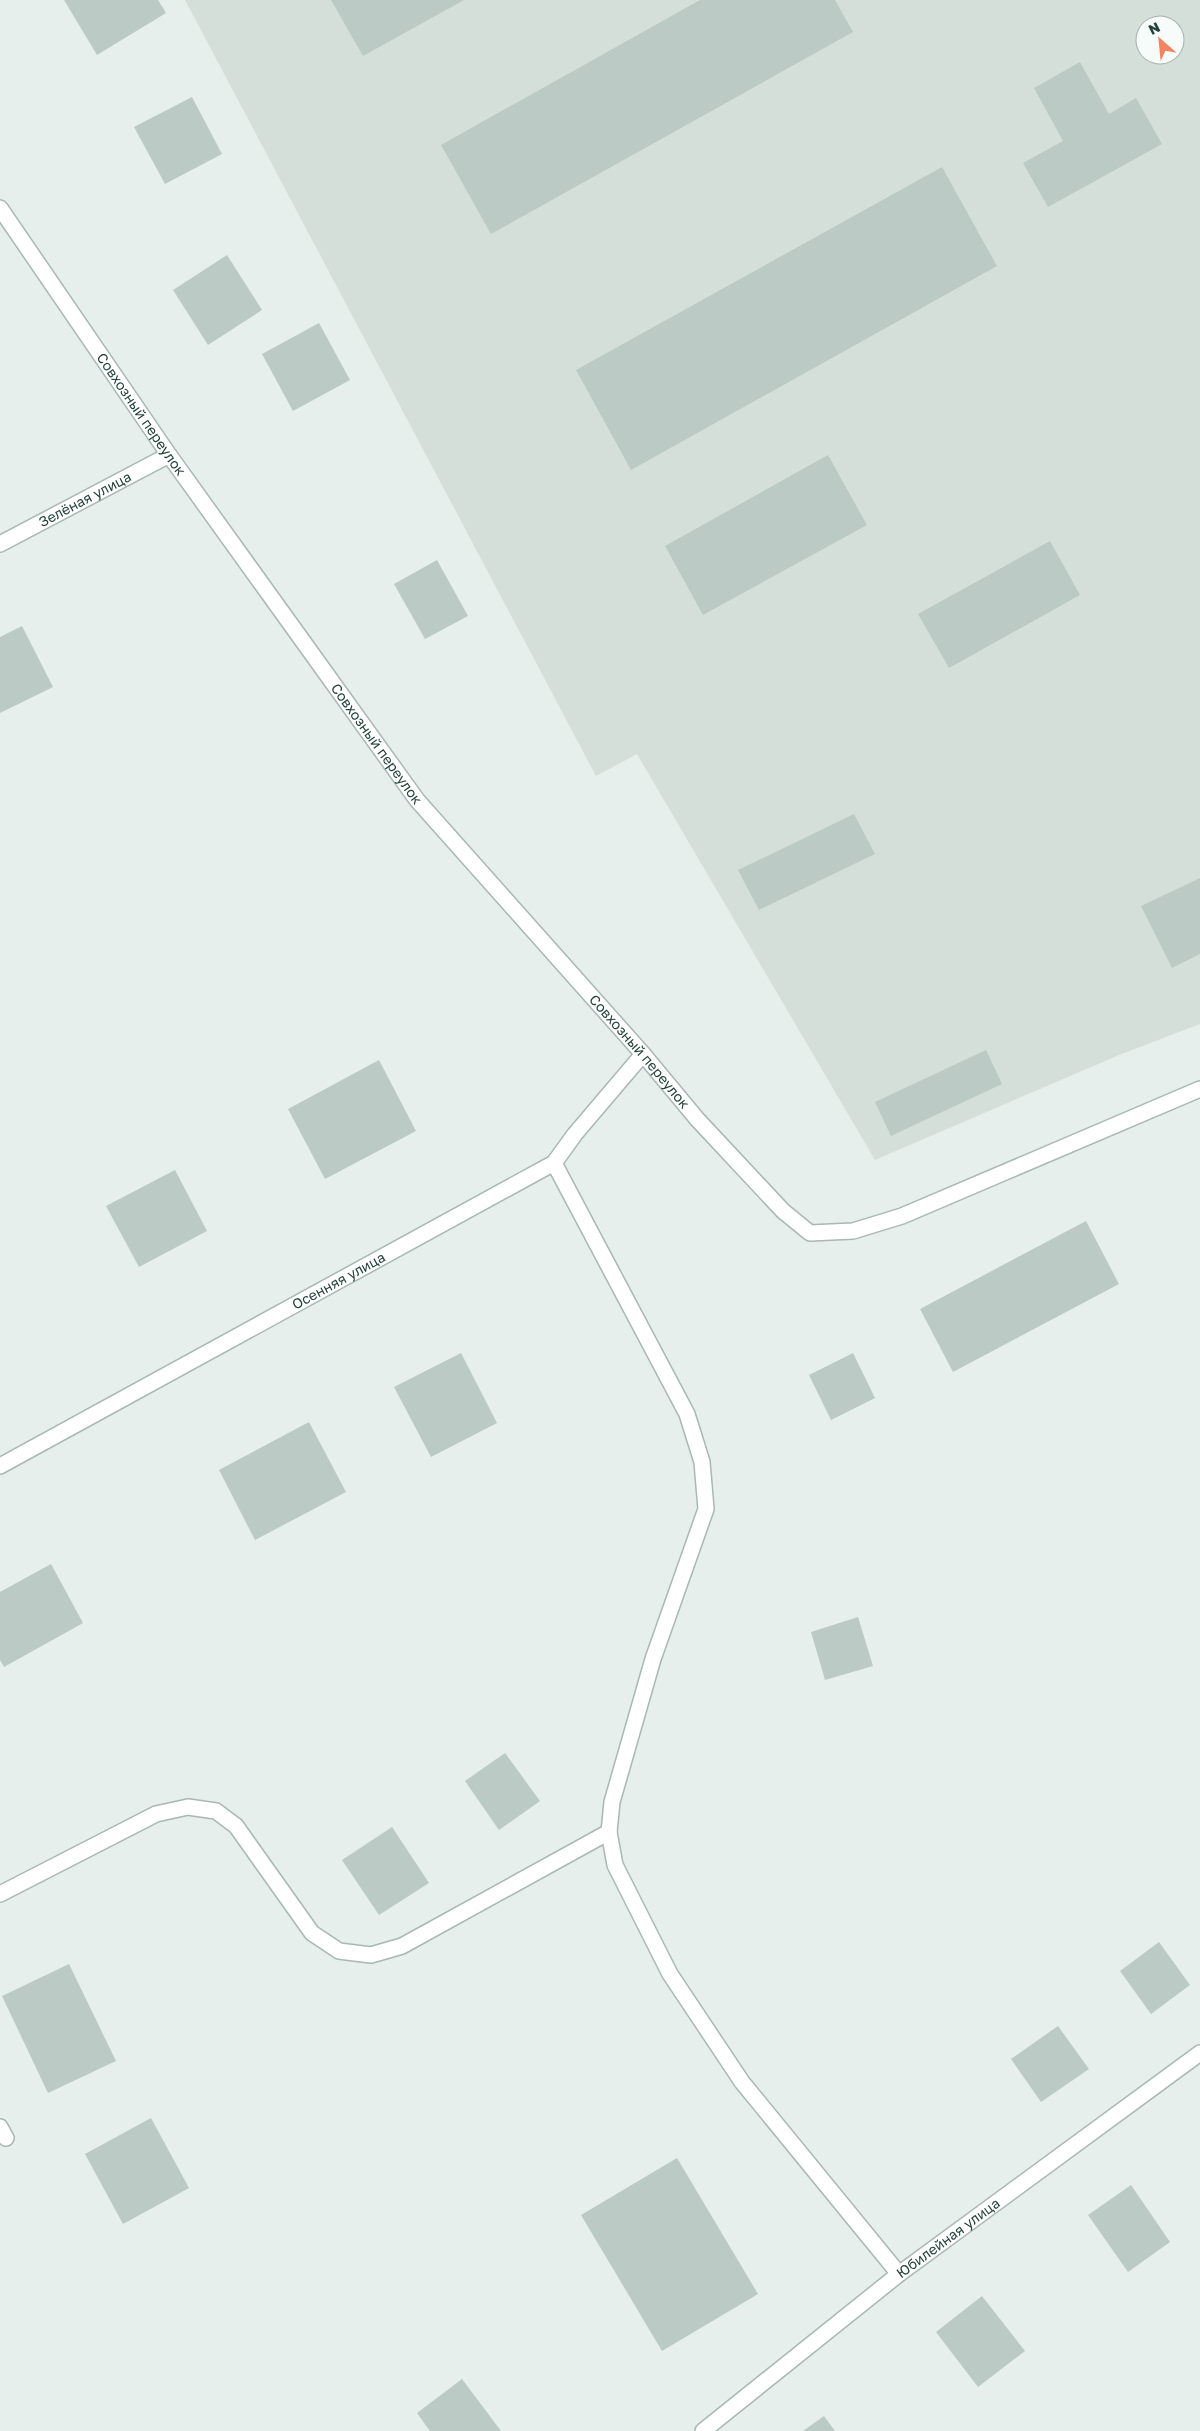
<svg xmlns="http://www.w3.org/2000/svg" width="1200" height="2431" font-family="'Golos Text',sans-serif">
<rect width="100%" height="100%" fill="#e6efeb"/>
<!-- built -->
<path fill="#d4dfda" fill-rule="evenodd" d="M185,0H1200V1024L1119,1055L875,1160L637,754L596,776ZM1145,25H1175V55H1145Z"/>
<!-- building -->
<g fill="#bbcac4">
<polygon points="64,0 158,0 166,13 97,55"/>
<polygon points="331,0 464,0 363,56"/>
<polygon points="700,0 835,0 853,32 491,234 441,145"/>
<polygon points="1080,62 1109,114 1136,98 1162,144 1048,207 1023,163 1063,141 1034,88"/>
<polygon points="192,97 222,154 165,184 134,127"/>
<polygon points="942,167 997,266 631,470 576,370"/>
<polygon points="227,255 262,310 208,345 173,290"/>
<polygon points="319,323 350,380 293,411 262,354"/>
<polygon points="828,455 867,525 703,615 665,546"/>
<polygon points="1050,541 1080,595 949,668 918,614"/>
<polygon points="437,560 468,616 425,639 394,584"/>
<polygon points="22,626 53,687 0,713 0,637"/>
<polygon points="854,814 875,854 759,910 738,870"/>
<polygon points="1200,878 1200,954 1172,968 1141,906"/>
<polygon points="986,1050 1002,1084 891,1136 875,1102"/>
<polygon points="379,1060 416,1131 325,1179 288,1109"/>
<polygon points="175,1170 207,1231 139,1267 106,1206"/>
<polygon points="1086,1221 1119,1284 953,1372 920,1309"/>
<polygon points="461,1353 497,1423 431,1457 394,1387"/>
<polygon points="853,1353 875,1398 831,1420 809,1375"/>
<polygon points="309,1422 346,1492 255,1540 219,1470"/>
<polygon points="51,1564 83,1623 4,1667 0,1660 0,1592"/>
<polygon points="858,1617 873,1666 825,1680 811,1632"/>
<polygon points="505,1753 540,1801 499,1830 465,1781"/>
<polygon points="392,1827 429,1883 379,1915 342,1860"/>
<polygon points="1159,1942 1190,1985 1151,2014 1120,1971"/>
<polygon points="69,1964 116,2061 48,2093 2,1996"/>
<polygon points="1058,2026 1089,2069 1041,2102 1011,2059"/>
<polygon points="151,2118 189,2188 123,2224 85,2154"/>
<polygon points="677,2158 758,2294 662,2351 581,2215"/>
<polygon points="1131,2185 1170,2242 1128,2272 1088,2215"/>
<polygon points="982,2296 1025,2351 978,2387 936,2332"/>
<polygon points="462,2379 501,2431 430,2431 417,2413"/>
<polygon points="824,2416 835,2431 803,2431"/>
</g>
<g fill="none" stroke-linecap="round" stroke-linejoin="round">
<!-- minor casing -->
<g stroke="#a8b8b2" stroke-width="18">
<g id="minor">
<path id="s1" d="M0,208L169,455L417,800L643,1054L697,1119L783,1211L810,1233L853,1231L902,1216L1200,1089"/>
<path id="s2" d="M0,544L169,455"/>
<polyline points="554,1163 687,1414 702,1462 706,1509 653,1659 612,1802 609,1832 615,1865 670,1974 742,2082 899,2274"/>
<path id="s3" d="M0,1466L554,1163L575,1134L643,1054"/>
<polyline points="0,1894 156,1814 188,1807 216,1811 236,1826 312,1933 339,1951 371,1955 402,1946 609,1832"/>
<polyline points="0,2127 6,2138"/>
<path id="s4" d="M703,2431L899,2274L1200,2053"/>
</g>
</g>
<!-- minor -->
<use href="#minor" stroke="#fff" stroke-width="15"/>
</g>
<g text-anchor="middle" stroke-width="4" stroke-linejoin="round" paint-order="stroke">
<!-- street labels -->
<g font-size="14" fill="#24423a" stroke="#f7fbf9">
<text dy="5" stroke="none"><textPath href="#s1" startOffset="250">Совхозный переулок</textPath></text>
<text dy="5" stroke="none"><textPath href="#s2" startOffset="96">Зелёная улица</textPath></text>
<text dy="5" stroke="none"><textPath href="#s1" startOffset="655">Совхозный переулок</textPath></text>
<text dy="5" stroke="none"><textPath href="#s1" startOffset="1060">Совхозный переулок</textPath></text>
<text dy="5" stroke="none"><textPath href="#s3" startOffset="386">Осенняя улица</textPath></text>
<text dy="5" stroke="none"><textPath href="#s4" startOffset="312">Юбилейная улица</textPath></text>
</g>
</g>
<!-- north arrow -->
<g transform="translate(1160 40) rotate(333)"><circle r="24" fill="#f7fbf9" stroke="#a3b1ad"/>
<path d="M0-4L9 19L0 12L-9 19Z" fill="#f4845f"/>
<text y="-8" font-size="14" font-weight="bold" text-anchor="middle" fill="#24423a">N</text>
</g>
</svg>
